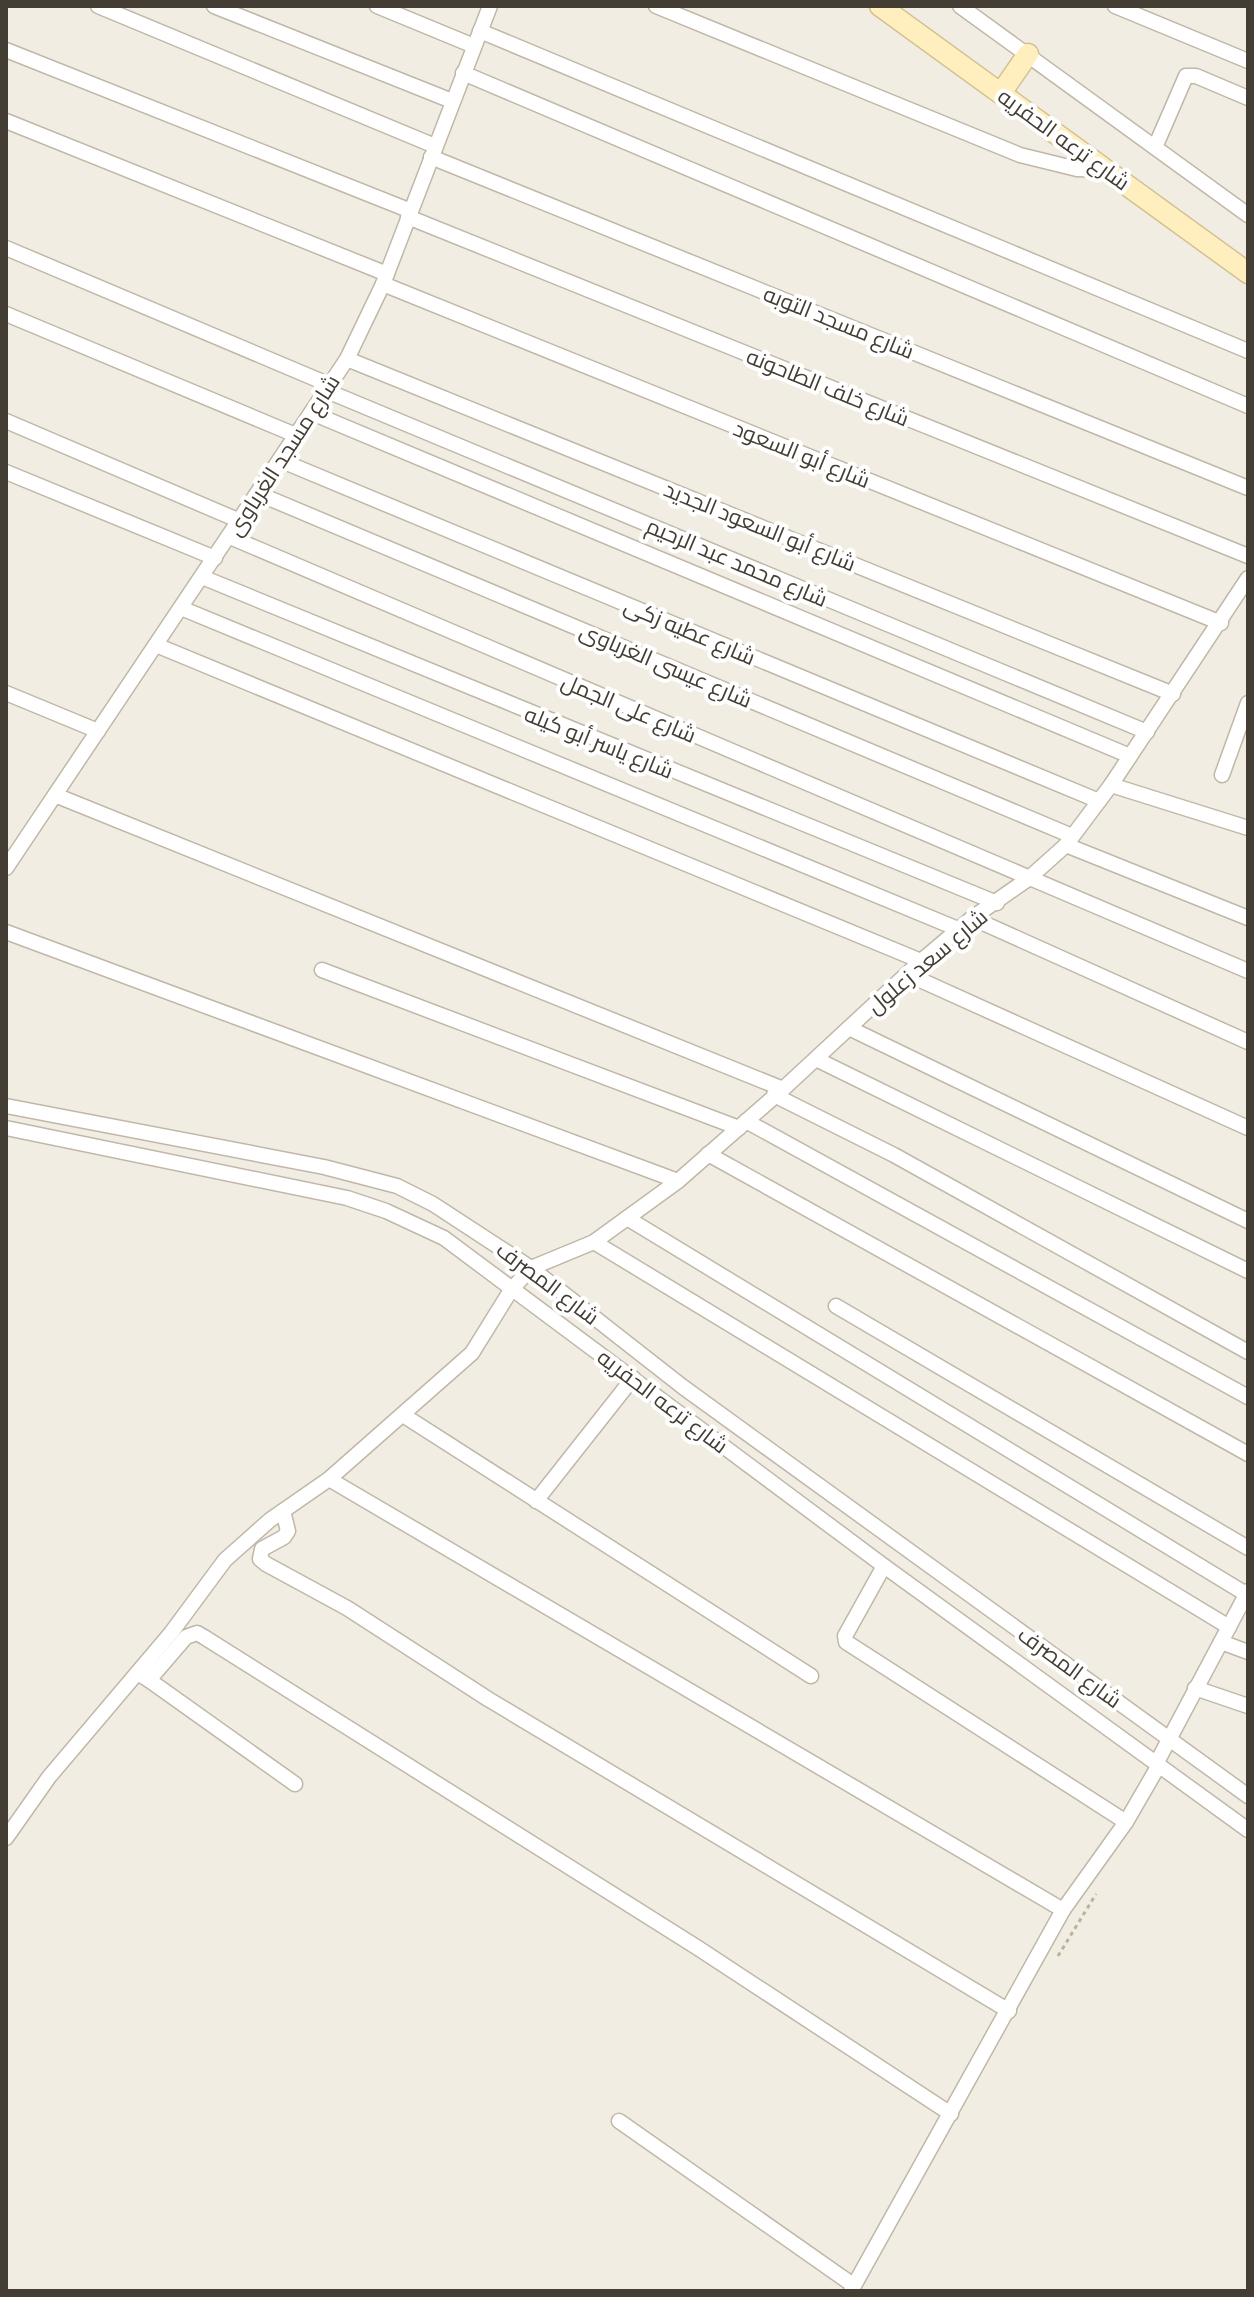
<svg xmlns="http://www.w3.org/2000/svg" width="1254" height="2297" font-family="'Titillium Web',Cairo,sans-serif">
<rect width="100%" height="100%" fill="#f2ede3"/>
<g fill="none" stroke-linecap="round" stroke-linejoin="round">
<!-- street casing -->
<g stroke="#c0b7a8" stroke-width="17">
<g id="street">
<polyline points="98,6 435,146"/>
<polyline points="214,6 452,101"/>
<polyline points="377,6 474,46"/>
<polyline points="656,6 1020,155 1077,169 1105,170"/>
<polyline points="960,6 1248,215"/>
<polyline points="1115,6 1248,61"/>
<polyline points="480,31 1248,351"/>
<polyline points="6,50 411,211"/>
<polyline points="463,73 1248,406"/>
<polyline points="6,121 387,274"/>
<polyline points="1156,145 1186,76 1196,76 1248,98"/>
<polyline points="431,157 1248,488"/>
<polyline points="408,217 1248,556"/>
<polyline points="6,248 330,385"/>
<polyline points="383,284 1221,623"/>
<polyline points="6,314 298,436"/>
<polyline points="347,359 1173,694"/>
<polyline points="327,391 1147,732"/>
<polyline points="312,413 1130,756"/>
<polyline points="6,421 240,521"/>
<polyline points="282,461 1099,801"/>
<polyline points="6,472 215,558"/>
<polyline points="259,494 1072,836"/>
<polyline points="230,537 1248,971"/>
<polyline points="202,577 997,903"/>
<polyline points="181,608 958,929"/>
<polyline points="156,645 921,961"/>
<polyline points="6,693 98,731"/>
<polyline points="1222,775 1248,703"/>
<polyline points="1111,785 1248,828"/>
<polyline points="55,795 783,1089"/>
<polyline points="1066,845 1248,918"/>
<polyline points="6,868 347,359 383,284 490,6"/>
<polyline points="972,918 1248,1042"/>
<polyline points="6,932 678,1181"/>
<polyline points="322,970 739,1128"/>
<polyline points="907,974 1248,1128"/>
<polyline points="849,1028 1248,1221"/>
<polyline points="816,1059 1248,1271"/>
<polyline points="774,1095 894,1155 1248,1352"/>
<polyline points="6,1106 324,1167 397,1186 433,1204 531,1268 683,1387 1248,1796"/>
<polyline points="746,1121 1248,1397"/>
<polyline points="6,1128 347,1198 386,1211 444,1238 884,1566 1248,1830"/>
<polyline points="708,1154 1248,1454"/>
<polyline points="627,1218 1246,1594"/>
<polyline points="594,1242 1229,1627"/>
<polyline points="836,1306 1248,1548"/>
<polyline points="403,1415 811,1676"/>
<polyline points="329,1479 1063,1910 851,2291"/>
<polyline points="536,1501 633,1378"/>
<polyline points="283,1511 288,1531 284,1537 262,1549 260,1559 266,1564 347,1608 488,1699 1009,2011"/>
<polyline points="884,1566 845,1636 846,1642 1126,1822"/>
<polyline points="1221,1642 1248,1652"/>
<polyline points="137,1673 149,1680 186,1637 197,1633 204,1637 698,1948 951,2114"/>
<polyline points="149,1680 295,1784"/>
<polyline points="1195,1688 1248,1706"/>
<polyline points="1156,1764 1248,1591"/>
<polyline points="6,1838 49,1777 171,1633 225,1560 270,1520 329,1479 472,1353 511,1290 531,1268 594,1242 678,1181 783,1089 921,961 972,918 1028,879 1066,845 1111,785 1248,578"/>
<polyline points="1063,1910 1126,1822 1159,1765"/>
<polyline points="619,2121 853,2285"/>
</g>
</g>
<!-- secondary casing -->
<g stroke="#d3c192" stroke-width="23">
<g id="secondary">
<polyline points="880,6 1248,273"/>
<polyline points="1001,93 1028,54"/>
</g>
</g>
<!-- path -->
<polyline stroke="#bfb096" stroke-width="3" stroke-dasharray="4 4" stroke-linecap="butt" points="1058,1956 1096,1894"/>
<!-- street -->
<use href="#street" stroke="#fff" stroke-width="14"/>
<!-- secondary -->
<use href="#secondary" stroke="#ffefbf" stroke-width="20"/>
</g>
<g text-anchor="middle" stroke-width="8" stroke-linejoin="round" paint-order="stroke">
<!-- street labels -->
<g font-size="22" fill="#433d33" stroke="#fff">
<text transform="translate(1064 139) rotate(36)" y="8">شارع ترعه الحفريه</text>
<text transform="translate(839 322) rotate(22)" y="8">شارع مسجد التوبه</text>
<text transform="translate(828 387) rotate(22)" y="8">شارع خلف الطاحونه</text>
<text transform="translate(802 454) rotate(22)" y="8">شارع أبو السعود</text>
<text transform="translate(283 455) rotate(-57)" y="8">شارع مسجد الغرباوى</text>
<text transform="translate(760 526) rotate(22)" y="8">شارع أبو السعود الجديد</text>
<text transform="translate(737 562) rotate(23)" y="8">شارع محمد عبد الرحيم</text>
<text transform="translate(690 631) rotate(23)" y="8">شارع عطيه زكى</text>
<text transform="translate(666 665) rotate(23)" y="8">شارع عيسى الغرباوى</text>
<text transform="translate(629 708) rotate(23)" y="8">شارع على الجمل</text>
<text transform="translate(599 742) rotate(22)" y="8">شارع ياسر أبو كيله</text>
<text transform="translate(927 961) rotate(-40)" y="8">شارع سعد زعلول</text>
<text transform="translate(548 1283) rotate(37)" y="8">شارع المصرف</text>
<text transform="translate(663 1401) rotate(37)" y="8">شارع ترعه الحفريه</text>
<text transform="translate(1070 1667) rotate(36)" y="8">شارع المصرف</text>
</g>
</g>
<!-- border -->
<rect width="1254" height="2297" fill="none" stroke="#433d33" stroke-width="16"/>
</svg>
